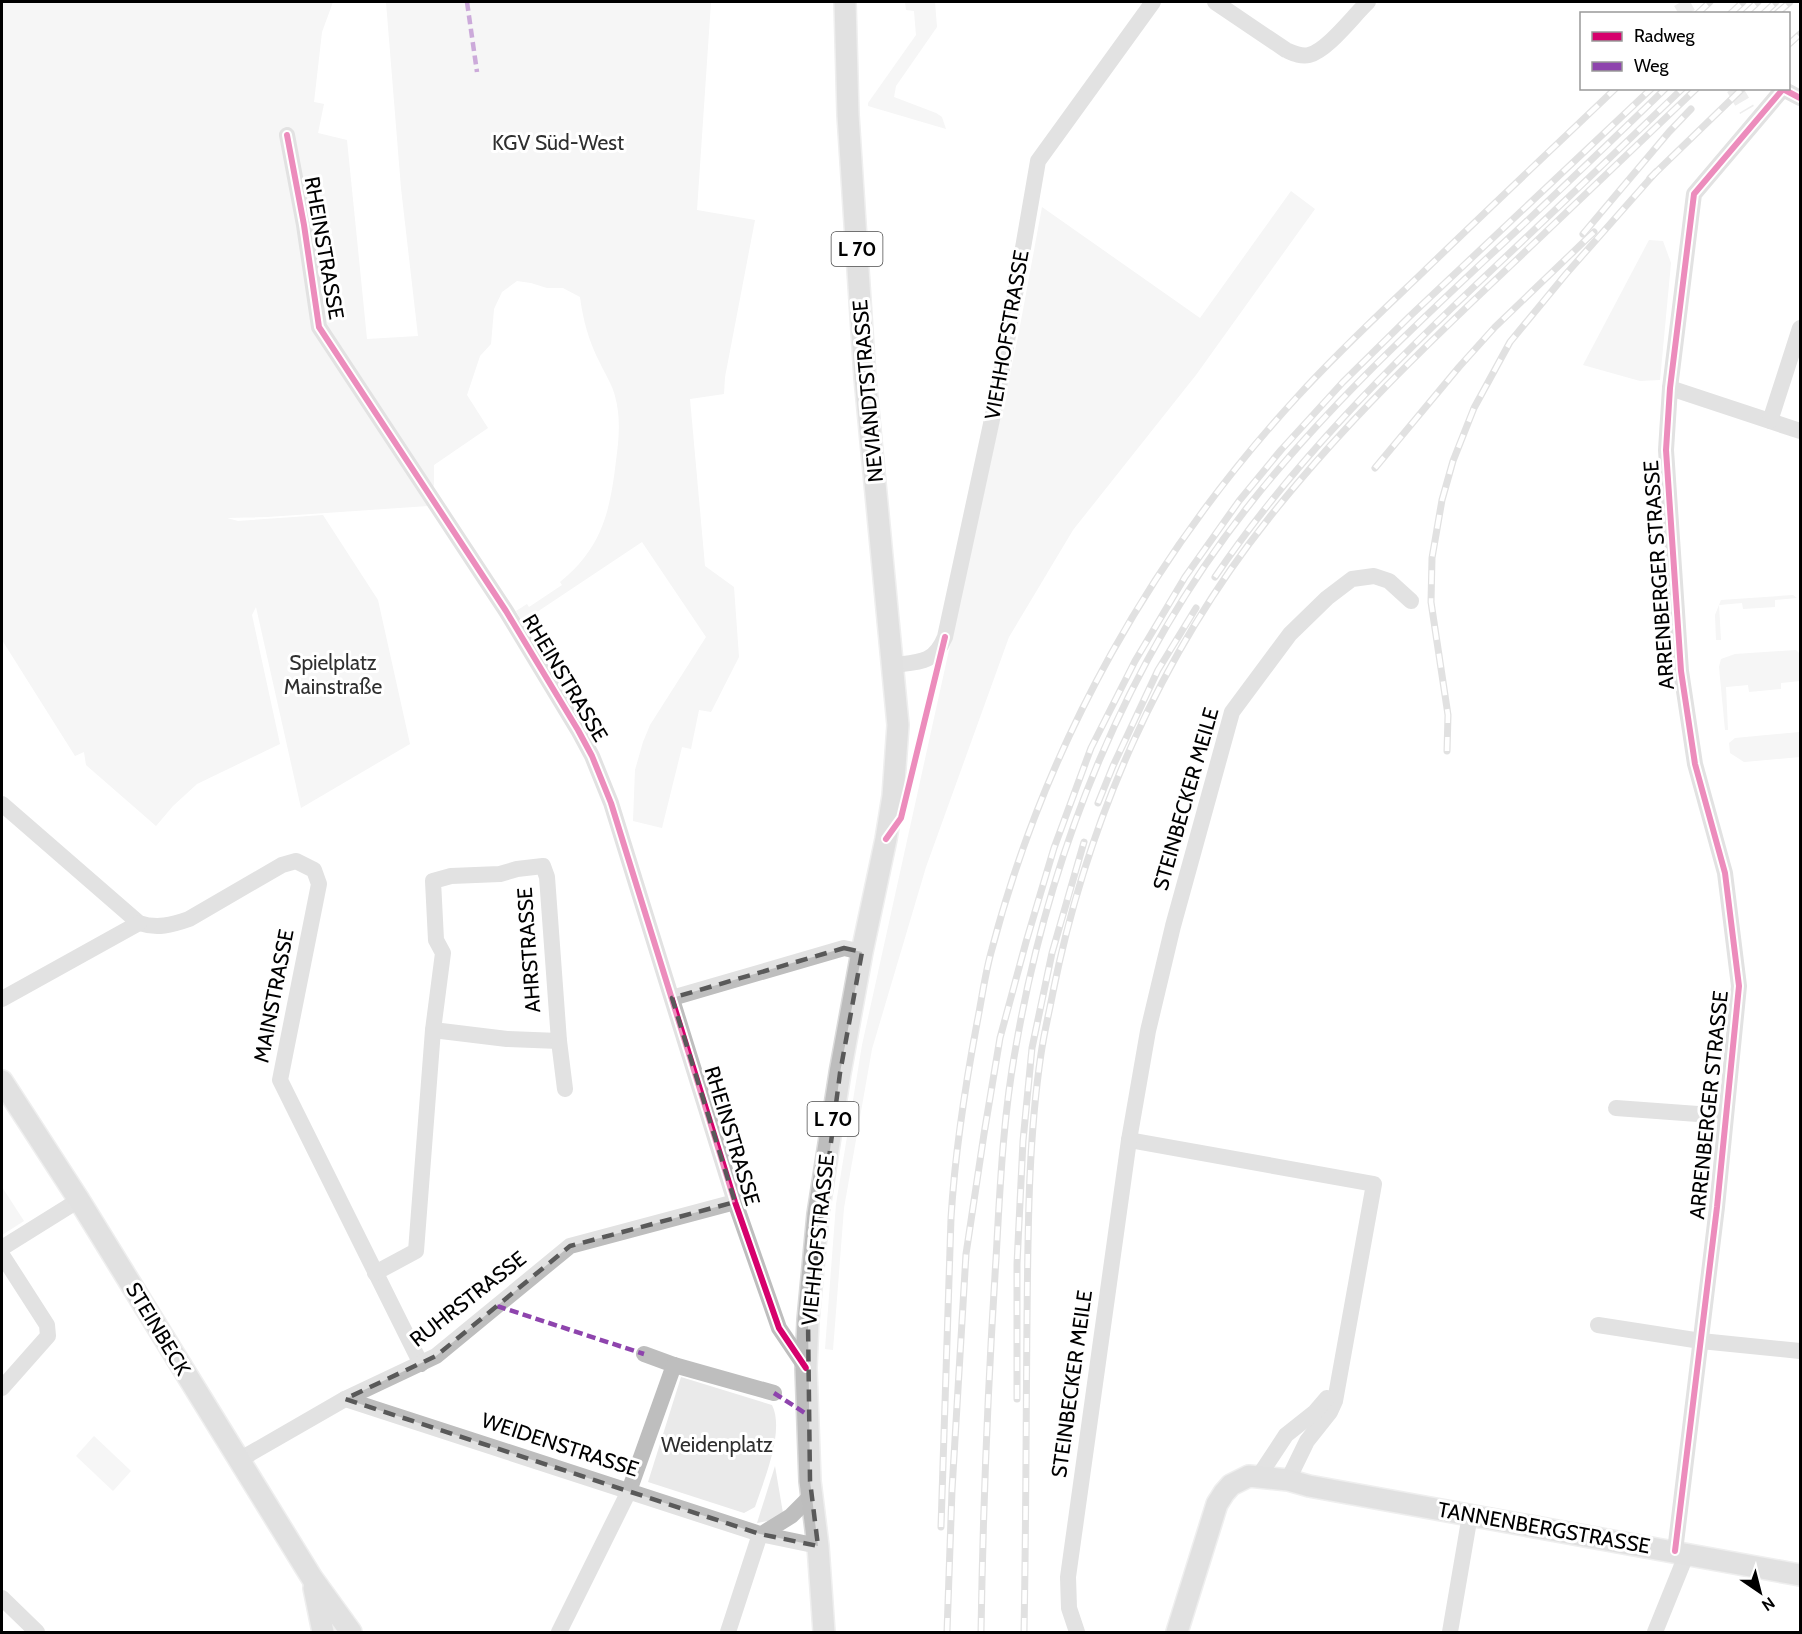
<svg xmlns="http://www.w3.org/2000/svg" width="1802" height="1634" font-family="Cabin,sans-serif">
<rect width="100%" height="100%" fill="#fff"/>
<!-- green -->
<g fill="#eaeaea">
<path d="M2,2H333L322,32L314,102L324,104L318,133L347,140L367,339L418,336L401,188L386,2H711L697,210L755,220L725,377L724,394L690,399L705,566L734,587L739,657L711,712L699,710L691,749L682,747L662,828L633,821L635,770L643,742L650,725L706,637L642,542L522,622L516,611L527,604L529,607L562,585L560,582C602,548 610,512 616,461C619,439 621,418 615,396C612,384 605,374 600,363C589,342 583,320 580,297L563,288H547L531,283L517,281L502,292L494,309L491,344L480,356L467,395L488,428L434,465V484L428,506L267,517L227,518L238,521L323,515L378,600L410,744L301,808L256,607L252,615L280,744L197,784L173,806L156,826L86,765L84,752L75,756L2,640Z"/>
<polygon points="905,2 935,2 937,27 896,86 894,97 936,113 942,117 946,129 868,106 868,103 916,35 914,11 906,10"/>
<polygon points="1291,191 1315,209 1196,375 1073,530 1009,637 926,867 872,1049 844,1208 833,1350 825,1349 836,1204 862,1045 1018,337 1042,207 1200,318"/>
<polygon points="1649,240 1663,241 1671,263 1660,380 1640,381 1583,365"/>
<polygon points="1793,595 1797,598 1775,600 1775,607 1743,609 1742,603 1719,605 1721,640 1716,640 1715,615 1721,600"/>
<polygon points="1796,650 1800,654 1800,681 1781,683 1781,689 1749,692 1748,685 1726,687 1728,730 1725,730 1719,667 1721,659 1735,654"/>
<polygon points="1800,732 1800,757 1744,762 1730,753 1729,743 1735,738"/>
<polygon points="2,1187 24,1221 2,1235"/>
<path d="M681,1377L772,1405C785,1431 764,1480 755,1507L744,1513L648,1482Z"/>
<polygon points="94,1436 131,1471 113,1491 76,1456"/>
<polygon points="775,1466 783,1513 773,1520 757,1523"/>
</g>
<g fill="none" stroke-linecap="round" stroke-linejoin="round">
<!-- minor-tunnel -->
<g stroke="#d9d9d9" stroke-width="16" stroke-dasharray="16 8" stroke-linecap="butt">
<polyline points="1681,2 1688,14"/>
<polyline points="1734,88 1747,110"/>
</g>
<!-- major casing -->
<g stroke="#dbdbdb" stroke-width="24">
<g id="major">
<polyline points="2,1081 79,1200 312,1578 351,1632"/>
<polyline points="314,1588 323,1632"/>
<polyline points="824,1632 818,1546 810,1481 806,1368 808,1320 818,1214 840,1073 862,952 886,839 893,796 898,725 865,378 848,115 845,2"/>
<polyline points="1177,1632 1217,1504 1224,1493 1231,1485 1249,1476 1288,1480 1309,1486 1800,1575"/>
</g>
</g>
<!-- minor -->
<g stroke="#bebebe" stroke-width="16">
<path d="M1215,2L1286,50C1293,53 1301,57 1309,55C1328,50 1353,16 1368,2"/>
<polyline points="287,135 304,225 319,327 506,611 578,730 592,756 611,803 735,1202 779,1328 806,1368"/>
<polyline points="1670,388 1800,431"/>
<polyline points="1770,421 1800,328"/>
<path d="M893,665C919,662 934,664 945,637L999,387L1038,161L1153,2"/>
<path d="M2,804L139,923C157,929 172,925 189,919L282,865L296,861L314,870L319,884L280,1080L421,1364"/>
<polyline points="672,998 844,948 862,952"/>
<polyline points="2,999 139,923"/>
<polyline points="433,1030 507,1039 559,1041"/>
<polyline points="1616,1108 1725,1116"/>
<polyline points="1129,1140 1374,1184 1335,1401 1330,1412 1307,1441 1288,1480"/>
<polyline points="2,1248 79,1200"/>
<polyline points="2,1255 47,1325 48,1336 2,1388"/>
<polyline points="375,1273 416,1251 433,1030 443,953 436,940 433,881 451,876 500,874 517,869 543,866 547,877 559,1041 565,1089"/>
<polyline points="1598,1325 1701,1341 1800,1351"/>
<polyline points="644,1354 674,1365 774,1393"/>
<polyline points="345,1399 760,1534 818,1546"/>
<polyline points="239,1460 345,1399 436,1356 570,1246 735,1202"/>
<polyline points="1259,1476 1286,1435 1315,1412 1327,1398"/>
<polyline points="762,1534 791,1516 812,1495"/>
<polyline points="1675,1551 1717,1207 1739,986 1725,873 1695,764 1681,671 1666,450 1670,388 1694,194 1783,89 1800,98"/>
<polyline points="2,1598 37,1632"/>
<polyline points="559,1632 629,1491 674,1365"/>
<polyline points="728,1632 760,1534"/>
<polyline points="1077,1632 1069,1608 1068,1577 1129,1140 1148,1031 1173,926 1232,712 1290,634 1327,598 1352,579 1374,576 1389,581 1411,601"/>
<polyline points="1450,1632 1470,1515"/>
<polyline points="1655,1632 1687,1553"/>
</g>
<!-- major -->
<use href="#major" stroke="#bdbdbd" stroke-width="21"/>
<!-- rail casing -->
<g stroke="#bdbdbd" stroke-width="7">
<g id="rail">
<polyline points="1697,14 1710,2"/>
<polyline points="1730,14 1743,2"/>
<polyline points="1745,14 1758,2"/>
<polyline points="1763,14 1776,2"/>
<polyline points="1776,14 1790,2"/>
<polyline points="1788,45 1800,34"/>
<polyline points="1650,178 1743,88"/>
<polyline points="1583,234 1669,132 1691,109"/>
<polyline points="1375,468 1459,367 1495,327 1594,232"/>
<path d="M1215,577C1294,460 1396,360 1498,264C1560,206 1621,147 1683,88"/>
<polyline points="1447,751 1448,715 1431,602 1432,558 1442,500 1453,461 1474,408 1510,342 1566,274 1656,172"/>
<polyline points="1098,803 1113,766 1158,670 1196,608"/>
<polyline points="1017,1399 1017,1264 1023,1141 1032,1048 1052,953 1084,842"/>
<path d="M941,1527L951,1218C955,1152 965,1087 977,1023C982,998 985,973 992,949C1046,743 1154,552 1298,396C1336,354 1378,315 1419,276C1484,213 1550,151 1616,88"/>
<polyline points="947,1632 952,1490 966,1254 984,1134 1000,1038 1026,942 1054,848 1091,748 1135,661 1185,577 1239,501 1281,450 1343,382 1409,317 1652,88"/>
<path d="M981,1632C983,1508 988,1383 996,1259C1000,1188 1003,1116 1016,1046C1050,850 1126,661 1250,504C1320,415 1403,337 1485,260C1546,204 1606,146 1666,88"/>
<path d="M1024,1632C1026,1528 1026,1424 1027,1320C1028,1231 1028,1142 1041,1054C1044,1033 1049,1013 1053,992C1087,822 1160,655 1269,518C1341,427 1425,346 1509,267C1572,207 1634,148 1697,88"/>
</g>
</g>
<!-- rail -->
<use href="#rail" stroke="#fff" stroke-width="4.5" stroke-dasharray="14" stroke-linecap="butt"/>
<!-- quiet -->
<g stroke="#8e44ad" stroke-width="4.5" stroke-dasharray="9 4.5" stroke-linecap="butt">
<polyline points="467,2 477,72"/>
<polyline points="497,1306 644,1354"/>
<polyline points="774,1393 808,1415"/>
</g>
<!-- cycleway casing -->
<g stroke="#fff" stroke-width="10">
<g id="cycleway">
<polyline points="287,135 304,225 319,327 506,611 578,730 592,756 611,803 735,1202 779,1328 806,1368"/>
<polyline points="886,839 901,818 945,637"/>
<polyline points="1675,1551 1717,1207 1739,986 1725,873 1695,764 1681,671 1666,450 1670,388 1694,194 1783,89 1800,98"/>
</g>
</g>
<!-- cycleway -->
<use href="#cycleway" stroke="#d6006c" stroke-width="6"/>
</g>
<!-- marked area -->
<path d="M0 0H1802V1634H0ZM844,948L862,952L840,1073L808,1320L810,1481L818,1546L760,1534L345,1399L436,1356L570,1246L735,1202L672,998Z" fill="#fff" fill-opacity=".55" fill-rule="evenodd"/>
<path fill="none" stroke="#595959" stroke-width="4.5" stroke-dasharray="12 8" stroke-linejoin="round" d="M844,948L862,952L840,1073L808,1320L810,1481L818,1546L760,1534L345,1399L436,1356L570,1246L735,1202L672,998Z"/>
<g text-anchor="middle" stroke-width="6" stroke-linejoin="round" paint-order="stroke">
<!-- shield labels -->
<g fill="#fff" stroke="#4c4c4c" stroke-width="1.5">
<rect x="831.5" y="232" width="51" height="34" rx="4.5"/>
<rect x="807.5" y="1102" width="51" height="34" rx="4.5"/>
</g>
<g font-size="20" font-weight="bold" fill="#000">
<text x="857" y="256">L 70</text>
<text x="833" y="1126">L 70</text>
</g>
<!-- park labels -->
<g font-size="21" fill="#2f2f2f" stroke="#fff">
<text x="558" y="150">KGV Süd-West</text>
<text x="333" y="670">Spielplatz<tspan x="333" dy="24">Mainstraße</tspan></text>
<text x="717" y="1452">Weidenplatz</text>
</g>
<!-- street labels -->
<g font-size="21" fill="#000" stroke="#fff">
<text transform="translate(324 248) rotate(80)" y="7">RHEINSTRASSE</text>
<text transform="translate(1007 335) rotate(-80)" y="7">VIEHHOFSTRASSE</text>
<text transform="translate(868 391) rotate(-95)" y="7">NEVIANDTSTRASSE</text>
<text transform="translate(1659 575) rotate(-94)" y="7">ARRENBERGER STRASSE</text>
<text transform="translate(565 678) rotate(59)" y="7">RHEINSTRASSE</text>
<text transform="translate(1186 799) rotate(-74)" y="7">STEINBECKER MEILE</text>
<text transform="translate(529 950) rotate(-94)" y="7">AHRSTRASSE</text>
<text transform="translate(274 996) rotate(-79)" y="7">MAINSTRASSE</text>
<text transform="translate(1709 1105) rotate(-84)" y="7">ARRENBERGER STRASSE</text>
<text transform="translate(732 1136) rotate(73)" y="7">RHEINSTRASSE</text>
<text transform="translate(818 1240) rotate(-84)" y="7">VIEHHOFSTRASSE</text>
<text transform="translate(468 1299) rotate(-38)" y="7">RUHRSTRASSE</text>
<text transform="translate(158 1329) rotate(59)" y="7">STEINBECK</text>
<text transform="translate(1072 1384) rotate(-82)" y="7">STEINBECKER MEILE</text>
<text transform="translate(560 1445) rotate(18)" y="7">WEIDENSTRASSE</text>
<text transform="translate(1544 1528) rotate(10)" y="7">TANNENBERGSTRASSE</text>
</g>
</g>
<!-- border -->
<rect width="1802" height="1634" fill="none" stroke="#000000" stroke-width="6"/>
<!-- legend -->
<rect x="1580" y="12" width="210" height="78" fill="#ffffff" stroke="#999999" stroke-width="1.5"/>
<rect x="1592" y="32" width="30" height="9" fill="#d6006c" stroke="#999999" stroke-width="1.5"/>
<text x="1634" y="42" font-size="18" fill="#000000">Radweg</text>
<rect x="1592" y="62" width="30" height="9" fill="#8e44ad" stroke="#999999" stroke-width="1.5"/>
<text x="1634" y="72" font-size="18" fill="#000000">Weg</text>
<!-- north arrow -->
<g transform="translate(1760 1592) rotate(145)" stroke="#ffffff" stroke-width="4.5" paint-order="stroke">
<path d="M0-4.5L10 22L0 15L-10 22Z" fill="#000000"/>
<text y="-9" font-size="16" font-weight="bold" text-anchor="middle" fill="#000000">N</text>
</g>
</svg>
